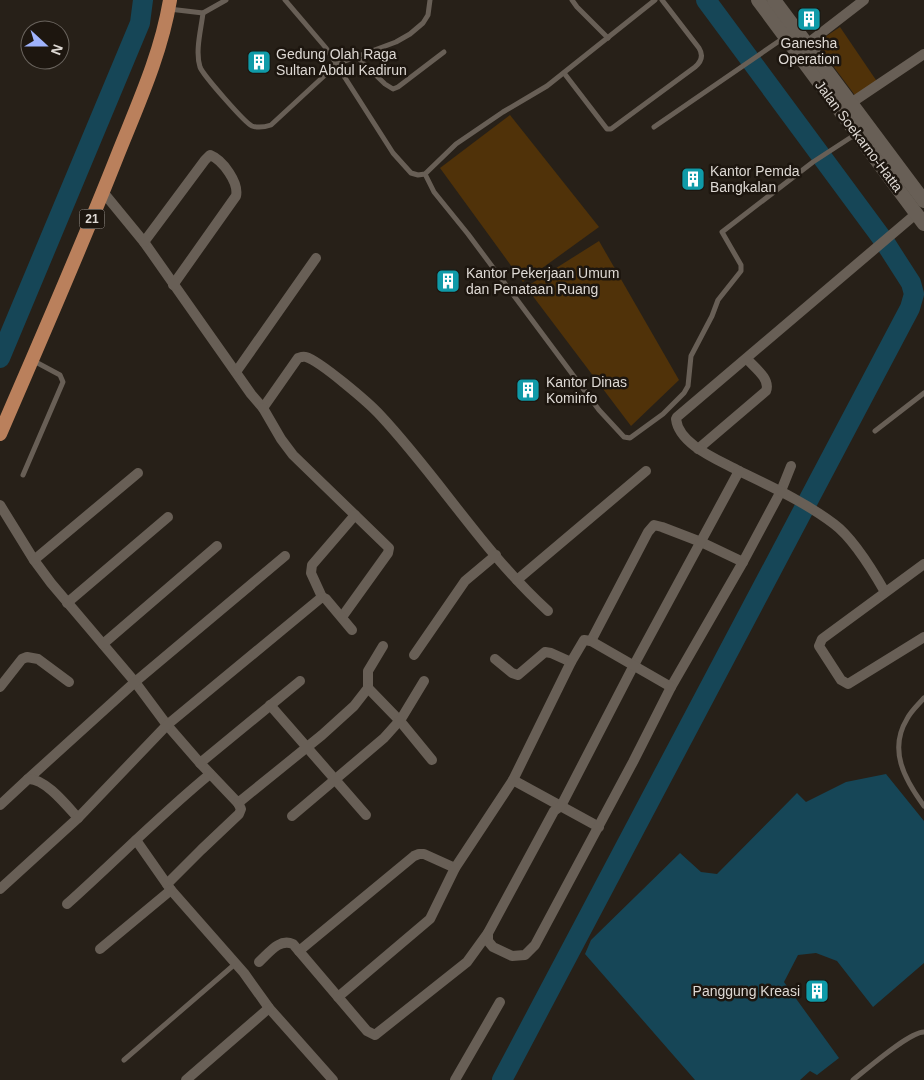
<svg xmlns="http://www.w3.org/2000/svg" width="924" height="1080" font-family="Arial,sans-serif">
<rect width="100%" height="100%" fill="#272018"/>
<!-- green -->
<g fill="#503209">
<polygon points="840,27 878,83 857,98 816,43"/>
<polygon points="510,115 599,227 523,282 440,168"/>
<polygon points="599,241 679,380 631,426 526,287"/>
</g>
<!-- water -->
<polygon fill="#164657" points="886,774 924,821 924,963 873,1007 837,961 816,953 798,955 784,982 839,1058 817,1075 810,1071 800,1080 695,1080 585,954 591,940 680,853 701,872 717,874 797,793 806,802 846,782"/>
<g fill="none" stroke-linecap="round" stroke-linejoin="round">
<!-- river -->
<g stroke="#164657" stroke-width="20">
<polyline points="0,358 140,23 143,0"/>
<polyline points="502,1080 910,308 914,294 911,283 884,241 706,0"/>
</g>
<!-- service -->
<g stroke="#685f56" stroke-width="5">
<polyline points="285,0 326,48 393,153 411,173 418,175 425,174 456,144 503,112 547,86 655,0"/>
<polyline points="572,0 577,7 608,38"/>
<polyline points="169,9 203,13 226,0"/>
<path d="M203,13C201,30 195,51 200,67C203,75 245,123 252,126C258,128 265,127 271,125L337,64L396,42L410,34L423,23L428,15L430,0"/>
<polyline points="357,57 385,84 393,89 398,87 444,52"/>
<path d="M564,73L607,129H611L695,67C701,62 704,56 699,48L662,0"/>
<polyline points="654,127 785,37"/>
<polyline points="425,174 434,192 468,234 599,410 624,437 630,438 663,414 684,393 688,386 691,356 712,316 718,300 741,271 741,265 722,232 813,162 856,134"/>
<polyline points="875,431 924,393"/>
<polyline points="23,475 63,382 60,375 32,360"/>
<path d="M924,698C918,705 911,711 907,719C888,750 905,780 924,806"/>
<polyline points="124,1060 235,964"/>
<path d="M853,1080C867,1069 909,1032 924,1032"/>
</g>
<!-- minor -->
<g stroke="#685f56" stroke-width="10">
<polyline points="807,44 864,0"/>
<polyline points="851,103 924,54"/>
<path d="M103,192L144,242L251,394L263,408L298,358C301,357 303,356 306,357C320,361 369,403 380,415C439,478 484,553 548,611"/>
<path d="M144,242L205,160L210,155C223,160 239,183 236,196L173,285"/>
<polyline points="236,372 316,258"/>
<polyline points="263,408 281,439 293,455 389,548 388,553 342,617"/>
<path d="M698,449L766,391C771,379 754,367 747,359"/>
<path d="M739,471C719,460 679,445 676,419L677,417L917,213"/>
<polyline points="0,505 34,560 51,583 135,682 167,725 200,763 238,803 322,735 354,706 368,688 368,671 383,646"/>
<polyline points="34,560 138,473"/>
<polyline points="924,564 822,639 819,646 841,680 848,684 924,637"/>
<polyline points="517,580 646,471"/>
<polyline points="322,597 311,573 312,565 355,515"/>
<polyline points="67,603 168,517"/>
<polyline points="591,641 648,532 654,525 662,527 701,542 743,562"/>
<polyline points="103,644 217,546"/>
<polyline points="414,655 465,581 496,555"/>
<polyline points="495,659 512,673 518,675 545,652 551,653 571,662"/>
<polyline points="0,687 22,659 27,657 38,659 69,682"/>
<polyline points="368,688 400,721 432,760"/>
<polyline points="270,705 366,815"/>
<polyline points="200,763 300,681"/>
<polyline points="28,779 135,682 285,556"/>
<polyline points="513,780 599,827"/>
<path d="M0,805L28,779C45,778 67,806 78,818"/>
<polyline points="292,816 384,738 401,719 424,681"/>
<polyline points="136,840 171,890 244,973 269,1008 333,1080"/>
<polyline points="167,884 201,850 239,814 241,809 238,803"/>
<polyline points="0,889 78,818 167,725 322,597 326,599 352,630"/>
<path d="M67,904C115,861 160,815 210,774"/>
<polyline points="488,933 488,941 493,947 512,956 525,955 535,945 633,762 671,687 743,562 781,491 791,466"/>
<polyline points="100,949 171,890"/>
<polyline points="299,951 414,856 419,854 424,854 455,868"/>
<path d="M259,962C269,953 279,938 293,944L367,1031L375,1035L467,962L488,933L554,811L561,806L634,665L739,471C772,487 805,502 834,524C853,538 873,571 885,592"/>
<polyline points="338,997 430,919 455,868 513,780 571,662 584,640 591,641 671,687"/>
<polyline points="186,1080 269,1008"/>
<polyline points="455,1080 500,1002"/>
</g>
<!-- secondary -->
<g stroke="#685f56" stroke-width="14">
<polyline points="758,0 924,224"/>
<polyline points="774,0 924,201"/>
</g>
<!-- trunk -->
<path stroke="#ba805c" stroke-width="14" d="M0,434C40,341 81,248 118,154C138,104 161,54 170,0"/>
</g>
<!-- icons -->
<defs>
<g id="building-square" transform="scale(1.25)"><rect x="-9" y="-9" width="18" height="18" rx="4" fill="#0f9aa8" stroke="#1d160f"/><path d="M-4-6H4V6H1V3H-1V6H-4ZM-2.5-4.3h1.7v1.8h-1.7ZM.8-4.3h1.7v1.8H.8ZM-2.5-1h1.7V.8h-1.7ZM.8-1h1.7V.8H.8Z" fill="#fff"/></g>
</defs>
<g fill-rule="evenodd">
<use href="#building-square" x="809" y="19"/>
<use href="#building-square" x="259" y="62"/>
<use href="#building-square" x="693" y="179"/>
<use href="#building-square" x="448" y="281"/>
<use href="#building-square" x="528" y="390"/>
<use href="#building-square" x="817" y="991"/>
</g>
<g text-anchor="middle" stroke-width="5" stroke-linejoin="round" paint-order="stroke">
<!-- shield labels -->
<rect fill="#1d160f" stroke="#a49e99" stroke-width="1" x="79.5" y="209.5" width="25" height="19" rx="4"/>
<g font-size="12" font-weight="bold" fill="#ded9d4">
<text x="92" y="223">21</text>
</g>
<!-- poi labels -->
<g font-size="14" fill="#ded9d4" stroke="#1d160f" text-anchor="start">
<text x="809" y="48" text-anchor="middle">Ganesha<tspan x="809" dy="16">Operation</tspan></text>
<text x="276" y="59">Gedung Olah Raga<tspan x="276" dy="16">Sultan Abdul Kadirun</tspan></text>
<text x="710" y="176">Kantor Pemda<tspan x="710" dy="16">Bangkalan</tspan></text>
<text x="466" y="278">Kantor Pekerjaan Umum<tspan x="466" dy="16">dan Penataan Ruang</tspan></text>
<text x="546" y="387">Kantor Dinas<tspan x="546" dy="16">Kominfo</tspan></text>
<text x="800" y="996" text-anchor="end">Panggung Kreasi</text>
</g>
<!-- street labels -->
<g font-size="14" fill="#ded9d4" stroke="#1d160f">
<text transform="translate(859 136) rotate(53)" y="5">Jalan Soekarno-Hatta</text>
</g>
</g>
<!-- north arrow -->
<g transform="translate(45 45) rotate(111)"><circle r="24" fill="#1d160f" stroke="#6a645e"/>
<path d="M0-4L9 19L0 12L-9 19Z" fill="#9fb3fd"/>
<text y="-8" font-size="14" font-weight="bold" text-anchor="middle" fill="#ded9d4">N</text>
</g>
</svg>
